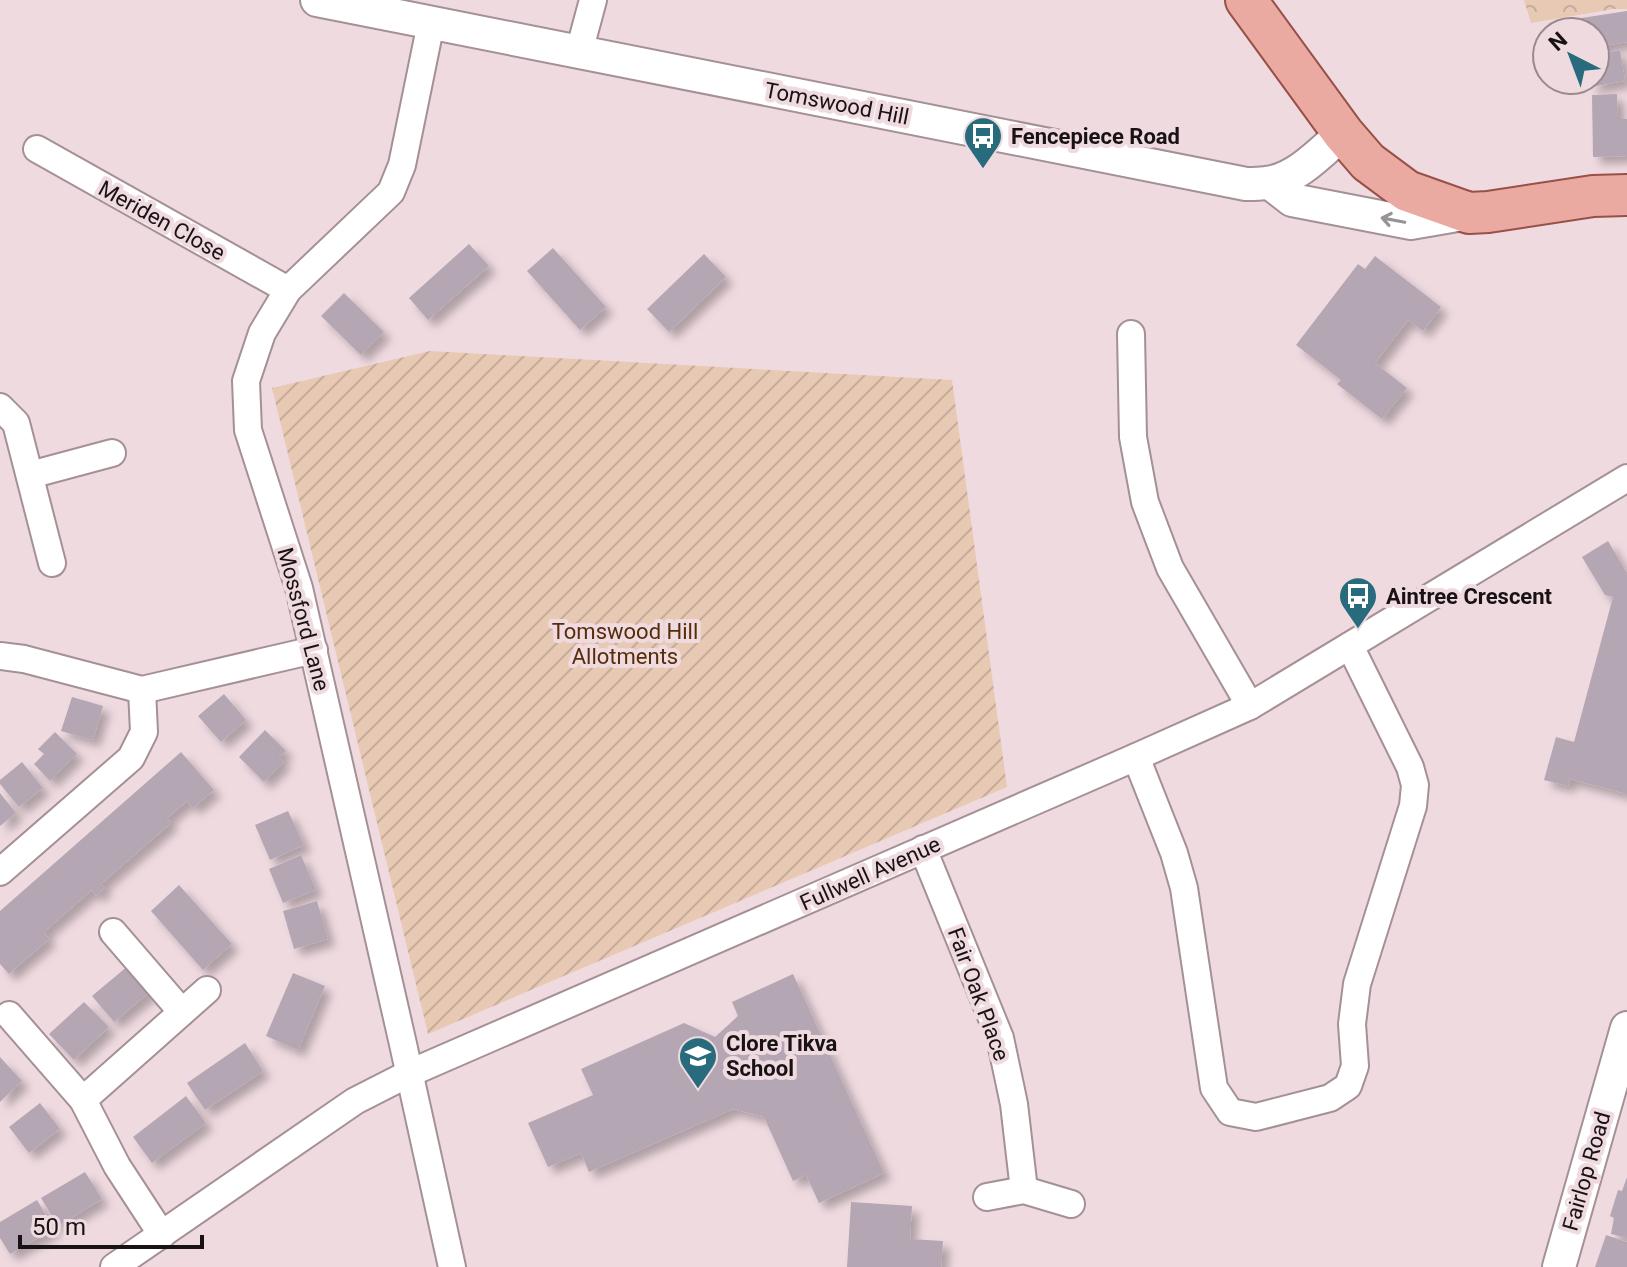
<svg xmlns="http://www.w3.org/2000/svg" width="1627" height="1267" font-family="Roboto,sans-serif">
<defs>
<pattern id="park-crowns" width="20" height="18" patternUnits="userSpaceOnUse" patternTransform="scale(2)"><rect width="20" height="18" fill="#e8c9b3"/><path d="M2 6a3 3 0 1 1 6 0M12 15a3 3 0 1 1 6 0" fill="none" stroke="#c6ac99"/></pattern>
<pattern id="garden-furrows" width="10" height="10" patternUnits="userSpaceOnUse" patternTransform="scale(2)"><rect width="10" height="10" fill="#e8c9b3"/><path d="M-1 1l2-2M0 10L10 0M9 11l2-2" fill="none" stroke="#c6ac99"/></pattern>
<filter id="shadow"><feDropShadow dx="7" dy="7" stdDeviation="4" flood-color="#0004"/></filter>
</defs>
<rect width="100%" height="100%" fill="#efdae0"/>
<!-- park -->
<polygon fill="url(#park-crowns)" points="1524,0 1627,0 1627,9 1614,9 1531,23"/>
<!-- garden -->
<polygon fill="url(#garden-furrows)" points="430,351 952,380 1007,787 428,1034 272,388"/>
<!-- building -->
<g fill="#b5a6b3" filter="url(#shadow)">
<polygon points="1627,11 1627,42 1603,46 1604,53 1620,50 1625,81 1590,87 1589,80 1595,80 1595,32 1564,32 1562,21"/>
<polygon points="1617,94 1618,119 1627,119 1627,156 1593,157 1592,95"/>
<polygon points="469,244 489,266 428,320 409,298"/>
<polygon points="553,248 606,307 580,330 527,271"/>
<polygon points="704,254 726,277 669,332 647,309"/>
<polygon points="1375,256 1441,307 1423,331 1408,320 1375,363 1407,388 1382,419 1337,384 1341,380 1296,345 1358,264 1365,269"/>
<polygon points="344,293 384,332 361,355 321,316"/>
<polygon points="1608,541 1627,573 1627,794 1570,779 1568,786 1544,780 1556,737 1574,742 1613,597 1605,595 1582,557"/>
<polygon points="224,694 246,720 221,742 198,716"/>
<polygon points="72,697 103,706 93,740 61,731"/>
<polygon points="265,730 286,751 279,757 284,762 264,782 239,757"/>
<polygon points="55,732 77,754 50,781 34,764 44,754 38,749"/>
<polygon points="181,752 214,790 193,808 187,801 167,818 171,823 101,884 105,888 96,896 92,890 44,932 49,939 9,974 0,964 0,911"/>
<polygon points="22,762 43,788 19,807 0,784 0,780"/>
<polygon points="0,793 16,813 0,826"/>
<polygon points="288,811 304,845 270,860 255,825"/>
<polygon points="301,855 316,890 283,903 269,869"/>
<polygon points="179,885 232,944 203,970 151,911"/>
<polygon points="317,901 328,939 294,949 283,911"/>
<polygon points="129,965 151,991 114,1022 92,996"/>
<polygon points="293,973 325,986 298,1050 266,1036"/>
<polygon points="793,974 884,1173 819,1203 806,1175 793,1181 764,1117 733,1109 589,1172 581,1153 548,1167 528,1123 593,1095 581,1069 684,1023 715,1037 738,1016 732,1002"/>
<polygon points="84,1002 109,1027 74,1060 49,1034"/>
<polygon points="245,1043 263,1071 205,1110 187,1083"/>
<polygon points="0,1057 22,1081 0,1102"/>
<polygon points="186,1096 206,1123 152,1163 133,1137"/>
<polygon points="40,1103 60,1129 29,1153 9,1127"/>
<polygon points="85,1172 102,1199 58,1226 41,1198"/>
<polygon points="1627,1177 1627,1238 1611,1234 1614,1218 1610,1216 1618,1190 1622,1191"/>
<polygon points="37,1200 54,1229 10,1254 0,1238 0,1222"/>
<polygon points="851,1202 912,1206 910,1239 943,1241 941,1267 847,1267"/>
<polygon points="1606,1235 1627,1242 1627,1267 1595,1267"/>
</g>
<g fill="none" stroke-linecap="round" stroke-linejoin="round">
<!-- minor casing -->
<g stroke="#a49095" stroke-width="30">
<g id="minor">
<polyline points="431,23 402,165 391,192 288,290 262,333 246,381 248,430 299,588 403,1044 452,1267"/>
<polyline points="579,52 593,0"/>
<polyline points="37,149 288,290"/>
<polyline points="1131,334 1133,437 1145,502 1170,568 1250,706"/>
<polyline points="0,407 16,423 52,563"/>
<polyline points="30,475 112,453"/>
<polyline points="0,656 24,659 142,690 314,650"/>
<polyline points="1136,757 1174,853 1184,888 1214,1088 1230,1112 1256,1117 1330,1098 1348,1086 1355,1066 1352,1024 1357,984 1413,806 1415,785 1410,767 1350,646"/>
<polyline points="923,849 1000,1038 1014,1104 1024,1190"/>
<polyline points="0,872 131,758 144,732 142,690"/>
<polyline points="113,932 182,1012"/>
<polyline points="9,1015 83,1100 117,1166 162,1235"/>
<polyline points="83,1100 207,990"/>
<polyline points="987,1197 1024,1190 1071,1204"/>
<polyline points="114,1267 355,1101 410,1073 1136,757 1250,706 1627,478"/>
</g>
</g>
<!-- tertiary casing -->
<g stroke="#a49095" stroke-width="36">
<g id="tertiary">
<path d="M317,0L1246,184C1253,184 1260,184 1266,183C1296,180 1321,152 1343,133"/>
<polyline points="1270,183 1292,200 1411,223 1469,213"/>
<polyline points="1559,1267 1627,1028"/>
</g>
</g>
<!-- primary casing -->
<g stroke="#985047" stroke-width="44">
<polyline id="primary" points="1246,0 1343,133 1368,162 1407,191 1469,213 1488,212 1593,196 1627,195"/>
</g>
<!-- minor -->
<use href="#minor" stroke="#fff" stroke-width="26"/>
<!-- tertiary -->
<use href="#tertiary" stroke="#fff" stroke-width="32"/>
<!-- primary -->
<use href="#primary" stroke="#eaaaa1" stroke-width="40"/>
</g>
<!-- one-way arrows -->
<defs><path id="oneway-shaft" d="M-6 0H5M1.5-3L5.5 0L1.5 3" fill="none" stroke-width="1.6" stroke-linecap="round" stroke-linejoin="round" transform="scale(2)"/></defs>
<use stroke="#989495" href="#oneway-shaft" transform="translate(1393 220) rotate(-169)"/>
<!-- icons -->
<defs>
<g id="bus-pin" transform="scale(2)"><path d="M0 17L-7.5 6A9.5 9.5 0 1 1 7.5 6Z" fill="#276b7c" stroke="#efdae0"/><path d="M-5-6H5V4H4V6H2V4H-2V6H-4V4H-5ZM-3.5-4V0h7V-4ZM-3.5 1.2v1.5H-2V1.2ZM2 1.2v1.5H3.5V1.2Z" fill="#fff"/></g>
<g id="school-pin" transform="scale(2)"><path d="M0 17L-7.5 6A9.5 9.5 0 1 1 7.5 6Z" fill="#276b7c" stroke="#efdae0"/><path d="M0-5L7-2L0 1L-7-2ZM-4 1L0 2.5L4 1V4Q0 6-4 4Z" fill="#fff"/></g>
</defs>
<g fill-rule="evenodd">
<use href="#bus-pin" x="983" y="136"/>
<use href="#bus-pin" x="1358" y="596"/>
<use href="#school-pin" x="698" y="1056"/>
</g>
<g text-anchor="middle" stroke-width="8" stroke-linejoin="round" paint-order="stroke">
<!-- street labels -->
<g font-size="22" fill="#191214" stroke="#efdae0">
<text transform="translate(837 103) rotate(11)" y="8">Tomswood Hill</text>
<text transform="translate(162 220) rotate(29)" y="8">Meriden Close</text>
<text transform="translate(304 619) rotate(75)" y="8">Mossford Lane</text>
<text transform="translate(870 873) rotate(-24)" y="8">Fullwell Avenue</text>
<text transform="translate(979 994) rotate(70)" y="8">Fair Oak Place</text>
<text transform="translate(1586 1171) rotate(-74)" y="8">Fairlop Road</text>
</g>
<!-- poi labels -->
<g font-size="22" font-weight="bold" fill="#191214" stroke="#efdae0" text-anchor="start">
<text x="1011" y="144">Fencepiece Road</text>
<text x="1386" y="604">Aintree Crescent</text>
<text x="726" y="1051">Clore Tikva<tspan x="726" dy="25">School</tspan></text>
</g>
<!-- park labels -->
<g font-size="22" fill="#562d06" stroke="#efdae0">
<text x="625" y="639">Tomswood Hill<tspan x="625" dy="25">Allotments</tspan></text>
</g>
</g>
<!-- north arrow -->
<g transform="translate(1571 56) rotate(318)"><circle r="38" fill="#efdae0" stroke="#998a8e" stroke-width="2"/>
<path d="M0-6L14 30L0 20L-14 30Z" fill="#276b7c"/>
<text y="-12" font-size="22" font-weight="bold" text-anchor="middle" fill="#191214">N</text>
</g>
<!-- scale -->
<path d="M20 1235v12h182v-12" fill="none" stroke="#191214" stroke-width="4"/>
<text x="32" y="1235" font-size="24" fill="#191214" stroke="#efdae0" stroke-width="6" paint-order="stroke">50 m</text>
</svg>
